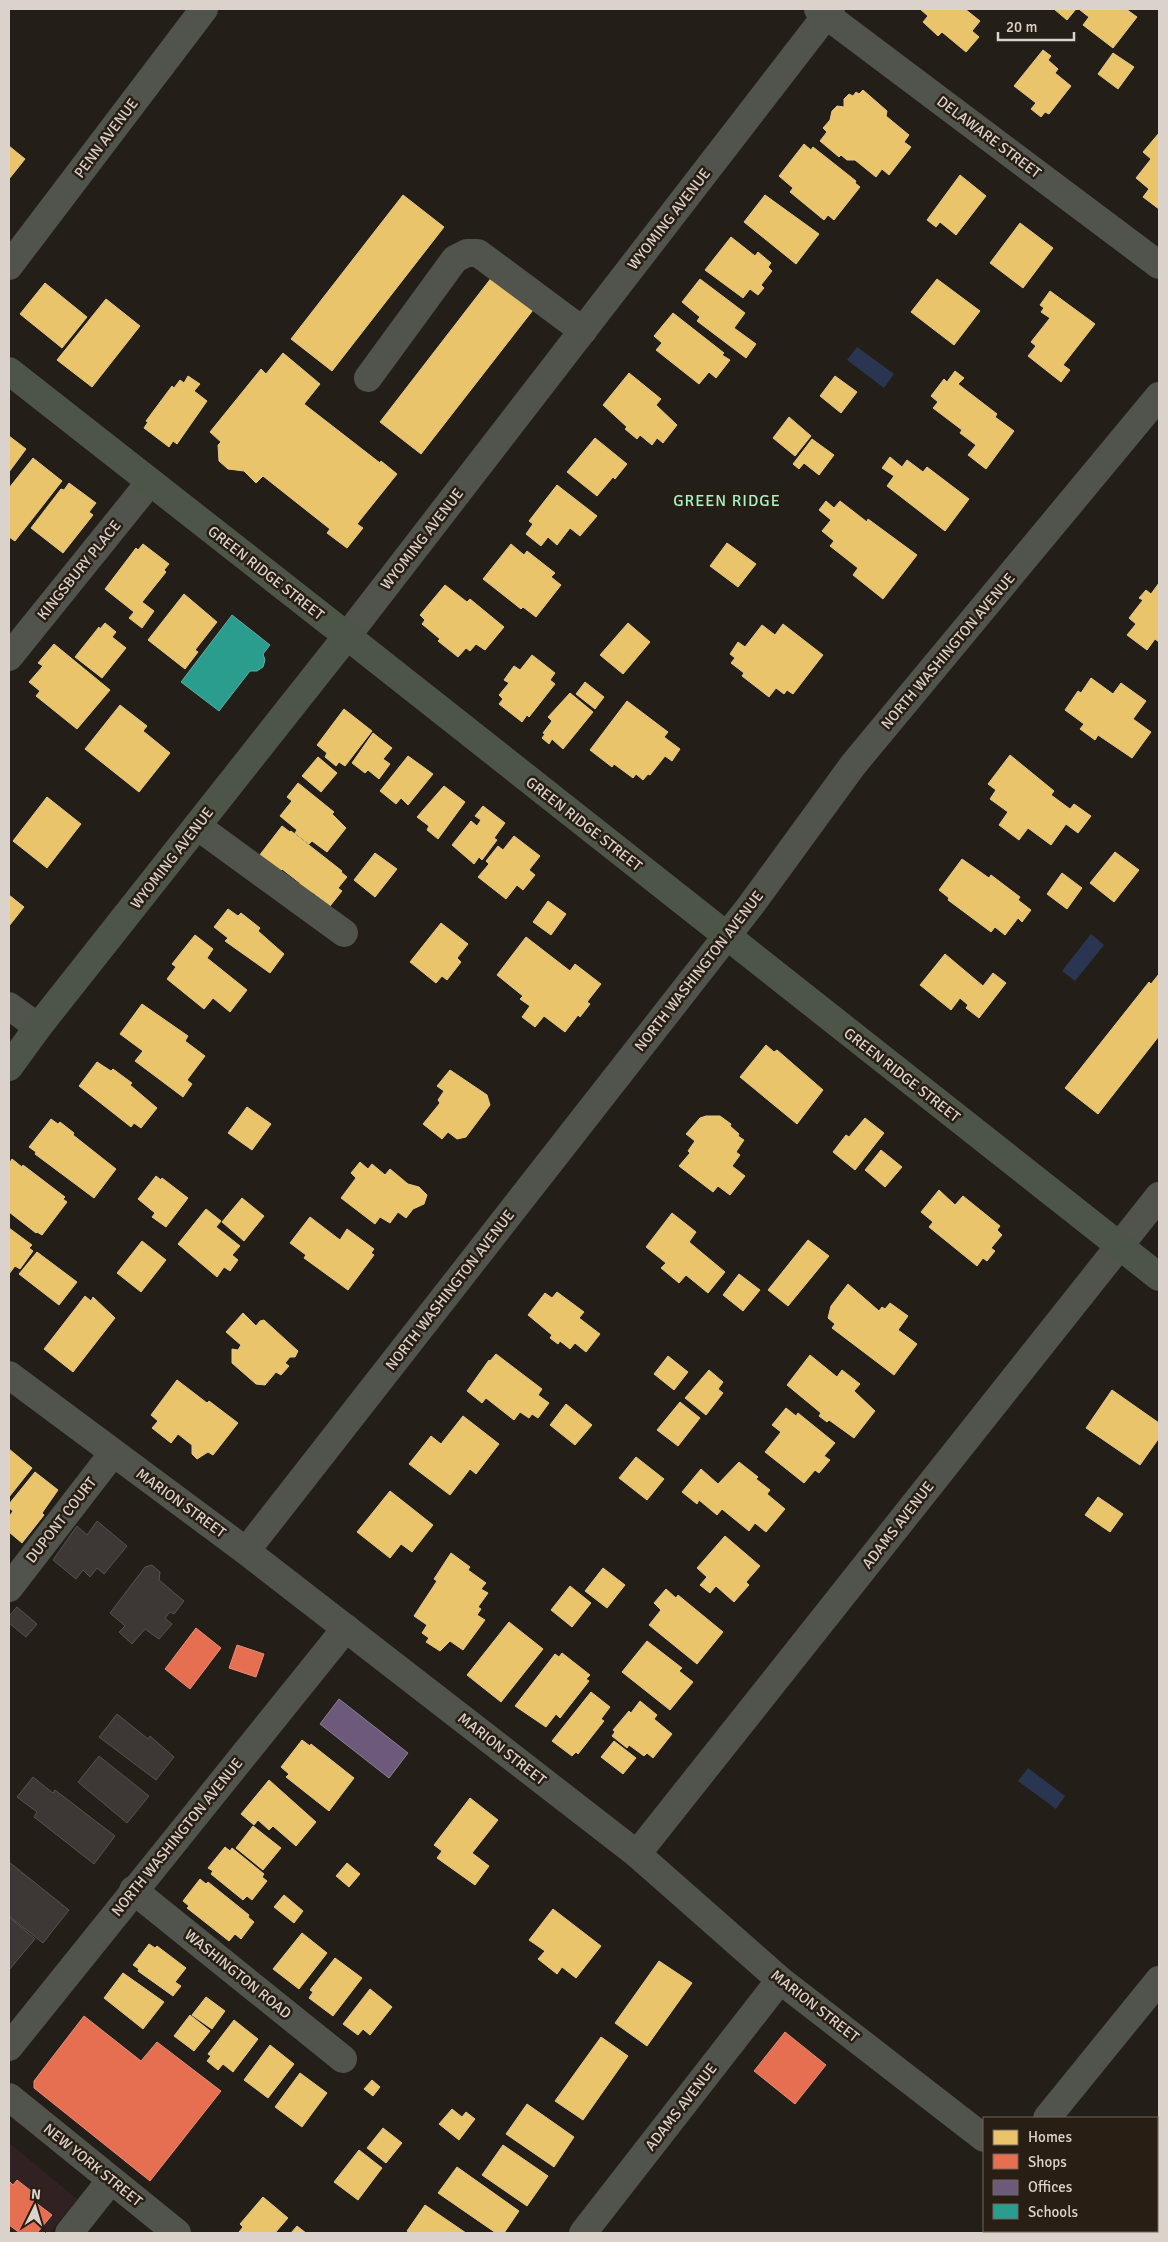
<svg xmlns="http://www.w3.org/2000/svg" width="1168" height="2242" font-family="Signika,sans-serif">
<rect width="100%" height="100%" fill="#241e19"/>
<!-- commercial -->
<polygon fill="#322123" points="9,2143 77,2199 49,2233 15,2233 9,2229"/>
<!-- water -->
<g fill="#2a3651">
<polygon points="857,347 894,374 884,388 847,360"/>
<polygon points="1091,934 1104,945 1075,981 1062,971"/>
<polygon points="1028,1768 1065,1796 1056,1809 1018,1781"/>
</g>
<!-- homes -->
<g fill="#e9c46a" stroke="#e4c887">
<polygon points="920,9 965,9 980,21 972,31 979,37 966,52 942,32 938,36 923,22 928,16"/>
<polygon points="1054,9 1076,9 1067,20"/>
<polygon points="1081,9 1126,9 1137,17 1113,48 1083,25 1089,17 1080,10"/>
<polygon points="1043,50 1051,56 1048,60 1058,69 1055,73 1071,86 1049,114 1045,112 1041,117 1031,109 1036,103 1014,86"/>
<polygon points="1113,53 1134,67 1118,89 1098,74"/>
<polygon points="863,90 887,111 886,116 909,135 904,142 911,147 889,175 882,169 876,177 855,160 847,160 841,155 839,157 820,141 827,132 823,128 830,120 832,111 837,106 844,107 844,99 849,94 853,96 856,92 859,94"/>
<polygon points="1159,133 1159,209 1143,197 1149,189 1136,178 1151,159 1143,152"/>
<polygon points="804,144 811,150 813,147 856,181 855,183 860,187 834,220 828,215 824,220 790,192 793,188 779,176"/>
<polygon points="9,146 25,159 9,179"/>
<polygon points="960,175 986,196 956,235 940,222 936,227 927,220"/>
<polygon points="403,195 444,227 332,371 291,339"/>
<polygon points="765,195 819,234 796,264 744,222"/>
<polygon points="1020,223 1053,248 1023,288 990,263"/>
<polygon points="731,237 755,256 758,252 771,263 768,267 772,271 761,285 764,288 758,295 750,289 743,298 705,270"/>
<polygon points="492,277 533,310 421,454 380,422"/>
<polygon points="700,279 745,313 734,328 756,344 746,358 697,321 700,317 682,302"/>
<polygon points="937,279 980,311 954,345 911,312"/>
<polygon points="45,283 87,317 62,348 20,314"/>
<polygon points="1050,291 1095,324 1063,365 1070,370 1061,382 1028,356 1036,346 1031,342 1050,318 1041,312 1044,308 1040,305"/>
<polygon points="106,299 140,326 92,387 57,360"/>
<polygon points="673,313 724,353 722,355 730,360 716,378 709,372 699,384 656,350 662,343 654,336"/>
<polygon points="283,353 320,384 304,404 380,463 381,461 397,474 357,524 363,528 347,548 327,533 330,529 263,476 256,483 244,471 228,469 219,461 218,445 221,442 210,432 261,369 266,374"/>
<polygon points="955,371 964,378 958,384 997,414 995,417 1014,431 986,469 968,455 976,445 960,433 962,430 933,408 938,402 931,396 944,379 947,382"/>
<polygon points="629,373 661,399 656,405 677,425 663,443 657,438 652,445 640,435 637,439 625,429 627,427 603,405"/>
<polygon points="188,376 200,384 194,391 207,401 177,444 173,441 169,447 144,428 148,422 146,421 172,386 174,388 180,380 184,383"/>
<polygon points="835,376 857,392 841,413 820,396"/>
<polygon points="789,417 811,436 795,456 773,438"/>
<polygon points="9,436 26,449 9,472"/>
<polygon points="595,438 627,464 615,479 613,477 597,496 567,472"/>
<polygon points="812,439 834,455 819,475 804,463 799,469 793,464"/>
<polygon points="890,457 902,467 907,460 923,472 927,467 969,499 945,531 887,486 894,476 882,468"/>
<polygon points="33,458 62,481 15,541 9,537 9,488"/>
<polygon points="69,483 96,503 89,512 93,515 63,553 31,528 61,489 64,490"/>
<polygon points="557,485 597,516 580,536 570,528 557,545 548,537 541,546 526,534 533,524 529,521"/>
<polygon points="826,501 834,508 840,501 867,522 868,519 917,555 883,599 853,575 858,568 830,546 834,541 822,531 831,520 819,510"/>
<polygon points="727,543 756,564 738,587 710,566"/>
<polygon points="143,544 169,564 164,570 166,572 142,602 154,611 142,628 129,618 134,612 105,589 136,548 138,550"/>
<polygon points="511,544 524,555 527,551 555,573 551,577 561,585 536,617 523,607 521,609 483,579"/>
<polygon points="1159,583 1159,642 1155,639 1147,650 1127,635 1136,624 1129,618 1143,600 1139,598 1146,590 1151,594"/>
<polygon points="445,585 467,602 470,599 504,627 485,650 476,644 470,651 466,648 458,657 438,641 440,639 422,624 425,620 420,615"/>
<polygon points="184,594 217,622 195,650 198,652 185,669 148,640"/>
<polygon points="105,623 116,632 112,637 126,648 102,678 75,657 99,627 100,629"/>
<polygon points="628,623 650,642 623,674 600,655"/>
<polygon points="783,624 823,655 793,694 787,690 784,694 776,688 769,697 742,676 744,673 731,663 735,658 730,654 738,642 745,647 762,625 775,635"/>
<polygon points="54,644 110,690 77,729 36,696 40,691 29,682 43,666 38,663"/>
<polygon points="532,655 555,673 550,680 555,684 529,717 527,715 522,722 499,704 503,699 499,695 509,683 504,680 514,666 520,670"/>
<polygon points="1091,678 1113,694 1121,683 1146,701 1133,719 1151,732 1132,758 1098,735 1095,740 1080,729 1084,724 1065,710 1078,691 1081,693"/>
<polygon points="585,682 604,697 595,709 576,694"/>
<polygon points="570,693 593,712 563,749 552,739 549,744 542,738 545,734 543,733 552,721 548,717"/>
<polygon points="627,701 668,732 664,737 680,749 672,761 665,756 650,775 648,774 643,780 636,774 633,778 614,764 612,767 590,750"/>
<polygon points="120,705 147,726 143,731 170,753 139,792 85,749"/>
<polygon points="344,709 372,731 345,766 339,762 336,766 325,757 327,753 317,745"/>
<polygon points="373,733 392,748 383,759 390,764 379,779 368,770 365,773 352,763"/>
<polygon points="1010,755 1054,791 1051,795 1070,809 1074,804 1091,816 1078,833 1066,824 1051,845 1028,828 1019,840 999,825 1008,812 990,799 996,790 988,784"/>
<polygon points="408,756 433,774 408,805 401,798 396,804 380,791"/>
<polygon points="318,757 337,773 321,792 302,776"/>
<polygon points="298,783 334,812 332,814 346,828 327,852 312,841 309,844 295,833 297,830 280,816 292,801 287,797"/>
<polygon points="444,786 465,802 438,839 427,830 429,826 417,817"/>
<polygon points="47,797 81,824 47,868 13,841"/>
<polygon points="483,806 505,823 494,838 497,840 482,860 479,857 474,864 452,845 471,821 477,826 481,820 475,816"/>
<polygon points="282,826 290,832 291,831 342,871 341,872 347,877 338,888 342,891 330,906 312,892 310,895 299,886 300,883 282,869 279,872 259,856"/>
<polygon points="514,836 540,856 529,870 535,875 523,890 517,885 506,899 478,877 489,864 486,861 498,846 503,850"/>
<polygon points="1115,852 1139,870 1114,902 1090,883"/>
<polygon points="375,853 397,869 375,897 354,880"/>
<polygon points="962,859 989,878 991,875 1020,897 1018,900 1031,910 1022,922 1018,918 1005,935 995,927 991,932 948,900 949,898 939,890"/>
<polygon points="1062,873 1082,888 1067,909 1047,894"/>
<polygon points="9,895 24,907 9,926"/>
<polygon points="548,901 566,914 551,935 533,922"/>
<polygon points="228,909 238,916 241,913 260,928 258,931 284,954 270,973 225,941 228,938 214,927"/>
<polygon points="441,923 468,944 457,958 461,962 447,980 442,976 436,983 410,962"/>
<polygon points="195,935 213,949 207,958 247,990 230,1012 213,998 204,1009 167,979 176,967 172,964"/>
<polygon points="526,937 570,971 575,964 601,984 587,1002 590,1004 580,1017 578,1015 565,1032 544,1016 535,1027 522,1017 530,1006 520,999 523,996 497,975"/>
<polygon points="945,954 983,986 993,973 1006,983 979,1018 966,1008 968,1005 960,998 951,1010 920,985"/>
<polygon points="1159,974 1159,1036 1098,1114 1065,1088 1149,982 1151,984"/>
<polygon points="142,1004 188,1036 185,1041 205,1056 187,1080 192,1084 183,1097 135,1061 143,1051 120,1034"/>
<polygon points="766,1045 774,1052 777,1050 823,1090 797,1124 740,1077"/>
<polygon points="97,1062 111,1071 113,1069 132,1083 130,1085 157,1108 141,1128 134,1123 131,1127 79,1086"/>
<polygon points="450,1070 487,1095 490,1105 466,1137 457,1139 448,1132 442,1139 423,1124 440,1103 438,1100 444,1091 437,1086"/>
<polygon points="247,1107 271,1124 252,1150 228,1133"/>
<polygon points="706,1116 720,1116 731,1124 730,1126 739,1134 738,1136 744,1140 736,1152 740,1155 732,1166 745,1176 730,1195 718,1186 713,1192 679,1166 690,1153 688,1151 695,1141 686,1134 700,1118"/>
<polygon points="865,1118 884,1133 855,1170 833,1152 846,1135 849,1137"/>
<polygon points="51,1119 58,1124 60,1122 74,1133 73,1135 116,1169 94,1198 35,1154 36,1152 29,1147"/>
<polygon points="881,1150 902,1167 885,1187 865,1170"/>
<polygon points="12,1159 22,1167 23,1165 65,1197 63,1199 67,1202 42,1235 37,1232 36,1233 9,1212 9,1164"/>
<polygon points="360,1162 368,1169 372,1164 385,1175 390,1169 408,1184 419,1187 427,1195 424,1204 413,1209 406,1218 398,1212 390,1223 380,1217 375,1224 341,1198 356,1178 351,1173"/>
<polygon points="156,1176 161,1180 162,1178 188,1198 166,1227 152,1217 155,1213 138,1199"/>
<polygon points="939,1190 955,1205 963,1196 1000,1226 997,1230 1002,1235 991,1248 995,1251 987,1261 983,1258 977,1266 929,1227 933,1222 921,1212"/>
<polygon points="242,1198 264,1216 244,1241 222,1222"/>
<polygon points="206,1209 221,1221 216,1227 240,1246 232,1255 238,1260 230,1271 224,1267 217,1277 178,1244"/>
<polygon points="672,1213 696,1232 689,1242 725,1272 708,1293 686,1275 679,1283 661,1268 666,1263 646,1247"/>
<polygon points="310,1217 340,1240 347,1229 374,1249 371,1253 374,1255 348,1290 304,1258 306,1255 290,1243"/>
<polygon points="9,1228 32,1245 29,1248 33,1251 20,1269 15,1266 9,1274"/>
<polygon points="808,1240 829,1256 788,1306 768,1290"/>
<polygon points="142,1241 166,1260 141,1292 117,1273"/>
<polygon points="37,1252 77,1282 59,1305 19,1274"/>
<polygon points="739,1274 760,1290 743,1311 723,1295"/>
<polygon points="848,1284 879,1311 882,1307 885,1309 890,1303 908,1316 898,1330 917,1344 894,1375 832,1328 835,1324 828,1318 831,1306"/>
<polygon points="557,1292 584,1312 579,1318 600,1334 586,1352 575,1343 570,1349 560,1341 558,1344 550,1338 552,1335 528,1315 545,1293 552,1298"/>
<polygon points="85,1296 91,1301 93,1297 115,1318 73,1372 44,1349"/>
<polygon points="243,1313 256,1326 260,1321 264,1320 298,1351 295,1357 290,1357 285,1363 289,1366 281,1375 276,1372 265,1385 256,1384 232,1363 232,1349 238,1350 241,1345 226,1332"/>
<polygon points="496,1354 542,1389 538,1395 549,1403 538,1418 532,1414 529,1418 520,1412 514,1420 486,1398 482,1403 467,1391 489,1360 490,1361"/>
<polygon points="810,1355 837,1377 842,1370 860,1384 854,1391 875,1411 854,1438 829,1420 827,1422 819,1416 821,1413 787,1385"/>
<polygon points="668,1356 688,1372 674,1390 654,1374"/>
<polygon points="709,1370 723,1382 718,1389 723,1393 706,1415 685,1398"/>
<polygon points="177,1380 207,1403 209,1401 238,1423 213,1455 208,1452 197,1459 192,1454 192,1445 178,1434 171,1443 152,1428 158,1421 151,1415"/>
<polygon points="1112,1390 1159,1423 1159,1438 1140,1465 1086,1428"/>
<polygon points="680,1402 700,1418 678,1446 657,1430"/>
<polygon points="566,1404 592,1425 575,1445 550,1425"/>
<polygon points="786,1408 796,1416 798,1413 835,1443 824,1456 830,1460 819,1473 815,1470 804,1483 765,1452 781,1432 772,1425"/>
<polygon points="463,1416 499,1444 476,1474 470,1469 450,1495 409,1464 431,1436 441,1444"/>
<polygon points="9,1449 32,1468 9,1497"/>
<polygon points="636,1457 664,1479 647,1500 619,1478"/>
<polygon points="739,1462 758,1477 756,1479 770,1490 767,1494 785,1509 766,1532 755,1523 749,1531 722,1509 717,1515 699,1500 697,1504 682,1492 701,1469 718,1484"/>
<polygon points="35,1472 58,1490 42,1513 44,1515 22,1543 9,1532 9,1517 13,1511 9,1508 9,1504"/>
<polygon points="390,1491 433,1525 412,1552 401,1544 390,1558 357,1532"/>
<polygon points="1098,1497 1123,1514 1110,1532 1085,1515"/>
<polygon points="725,1536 760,1566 746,1582 749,1585 734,1602 716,1586 710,1593 700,1585 707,1577 697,1568"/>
<polygon points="451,1553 470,1567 468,1570 486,1583 481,1589 488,1593 478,1607 481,1609 477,1615 485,1620 463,1650 450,1641 440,1651 426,1642 429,1638 422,1633 427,1625 414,1616 437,1581 434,1579"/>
<polygon points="603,1568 625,1585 607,1608 585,1591"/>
<polygon points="570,1586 591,1603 572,1627 551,1610"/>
<polygon points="666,1589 676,1598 678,1595 723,1632 697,1664 649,1625 661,1610 654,1603"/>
<polygon points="509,1622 543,1649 501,1702 467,1675"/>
<polygon points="647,1641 682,1668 679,1671 693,1682 670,1710 622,1672"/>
<polygon points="562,1653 590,1675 586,1679 589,1681 560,1718 556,1714 546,1727 515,1706 555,1654 559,1657"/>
<polygon points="591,1692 610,1707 601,1719 604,1721 578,1754 576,1752 572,1756 552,1741"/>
<polygon points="640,1701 657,1715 654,1719 672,1734 653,1758 647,1753 644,1756 629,1745 627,1748 612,1736 615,1732 613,1730 629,1711 631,1713"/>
<polygon points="302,1740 310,1746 311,1744 354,1778 329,1811 286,1777 289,1774 281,1767"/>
<polygon points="614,1741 636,1758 623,1774 601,1757"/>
<polygon points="269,1780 316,1822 296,1846 273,1826 269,1830 258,1820 254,1825 241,1814"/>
<polygon points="470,1798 498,1820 472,1853 489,1866 475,1885 437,1858 442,1851 434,1845"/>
<polygon points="253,1826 281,1848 263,1870 236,1848"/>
<polygon points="225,1847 230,1851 232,1848 264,1874 262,1877 267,1881 252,1900 247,1896 243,1900 211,1874 213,1871 208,1868"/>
<polygon points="347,1863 360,1874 349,1887 336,1876"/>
<polygon points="200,1879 206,1884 208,1882 249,1915 248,1917 254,1922 241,1939 235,1934 229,1941 187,1908 189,1906 183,1901"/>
<polygon points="284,1895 303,1911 294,1923 274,1907"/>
<polygon points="553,1909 601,1946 576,1978 562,1967 557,1974 538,1959 545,1951 529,1940"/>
<polygon points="302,1933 327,1953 299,1989 273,1969"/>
<polygon points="149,1944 155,1948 157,1946 186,1968 175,1982 181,1986 173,1996 138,1971 139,1969 133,1965"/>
<polygon points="335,1958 362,1978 333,2016 309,1998 313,1992 310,1990"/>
<polygon points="659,1961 692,1983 647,2046 615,2023"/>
<polygon points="123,1973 164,2002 143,2029 104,1998"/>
<polygon points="370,1989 392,2007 370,2035 363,2029 358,2035 343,2024"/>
<polygon points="206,1997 225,2011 212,2029 192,2015"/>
<polygon points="190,2015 210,2031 194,2051 174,2036"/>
<polygon points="234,2020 258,2039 233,2072 223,2064 218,2070 207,2061 211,2056 208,2054"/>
<polygon points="601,2037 628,2056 583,2120 555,2101"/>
<polygon points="270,2045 294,2064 268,2098 244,2080"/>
<polygon points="300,2073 327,2093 302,2127 275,2107"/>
<polygon points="372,2080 380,2087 373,2096 364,2089"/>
<polygon points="527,2104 574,2137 554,2167 506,2134"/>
<polygon points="452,2109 462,2117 466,2112 475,2119 459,2140 439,2124"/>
<polygon points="383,2128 402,2143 386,2163 367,2148"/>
<polygon points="503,2145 548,2176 527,2206 482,2175"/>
<polygon points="359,2150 382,2168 358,2200 334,2182"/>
<polygon points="457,2167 519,2211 504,2233 496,2233 438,2193"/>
<polygon points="263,2197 288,2218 275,2233 240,2233 239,2232 243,2227 240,2224"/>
<polygon points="425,2205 466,2233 410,2233 407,2231"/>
<polygon points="297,2226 306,2233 291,2233"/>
</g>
<!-- shops -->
<g fill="#e76f51" stroke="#e38d76">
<polygon points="196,1628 221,1648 190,1689 165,1669"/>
<polygon points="237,1645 264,1654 256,1677 229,1668"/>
<polygon points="84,2016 141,2061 157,2042 221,2091 150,2181 34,2088 34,2081"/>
<polygon points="785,2032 826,2065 795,2104 754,2071"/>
<polygon points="17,2180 35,2194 31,2199 52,2215 37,2233 20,2233 9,2225 9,2181 13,2185"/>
</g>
<!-- offices -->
<polygon fill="#6d597a" stroke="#8e7d92" points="339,1699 408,1753 389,1778 320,1724"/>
<!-- schools -->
<polygon fill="#2a9d8f" stroke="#5fada1" points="232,615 270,645 263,654 265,660 263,667 257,671 250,671 219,711 181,682"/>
<!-- building -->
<g fill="#3d3736" stroke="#575150">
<polygon points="97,1521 127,1546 104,1574 97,1568 90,1577 83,1570 76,1579 53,1560 77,1526 87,1535"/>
<polygon points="152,1565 160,1572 159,1580 184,1601 174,1614 170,1612 165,1618 172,1624 159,1639 145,1629 132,1644 119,1632 125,1626 110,1613 145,1567"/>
<polygon points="17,1607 37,1624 26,1637 9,1623 9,1616"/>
<polygon points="117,1714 148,1739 150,1736 174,1757 156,1780 99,1737"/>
<polygon points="99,1756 149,1796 127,1823 78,1782"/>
<polygon points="33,1777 53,1793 55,1790 115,1836 94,1864 34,1817 37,1812 17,1797"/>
<polygon points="9,1862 69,1910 43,1943 9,1916"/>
<polygon points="9,1917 35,1939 9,1970"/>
</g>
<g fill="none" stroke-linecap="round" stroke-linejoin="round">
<!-- minor -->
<g stroke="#50544c" stroke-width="28">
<polyline points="818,9 1159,265"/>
<polyline points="9,266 204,9"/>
<polyline points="368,378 455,259 467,253 478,253 583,331"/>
<polyline points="347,636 831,9"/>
<polyline points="9,657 150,482"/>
<polyline points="197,826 344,933"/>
<polyline points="9,1006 38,1027"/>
<polyline points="9,1375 246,1551 637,1854 780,1980 984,2138"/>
<polyline points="246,1551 751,905 853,765 1159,396"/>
<polyline points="9,1588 113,1453"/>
<polyline points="637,1854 1159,1196"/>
<polyline points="133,1890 343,2059"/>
<polyline points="9,2047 346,1628"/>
<polyline points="9,2097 177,2233"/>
<polyline points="1047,2118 1159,1980"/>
<polyline points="1104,2231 1107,2233"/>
<polyline points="69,2233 111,2180"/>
<polyline points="583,2233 780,1980"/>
</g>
<!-- major -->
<g stroke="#4d5549" stroke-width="28">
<polyline points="9,371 347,636 1159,1277"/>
<polyline points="9,1067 38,1027 347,636"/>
</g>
</g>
<g text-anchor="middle" stroke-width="5" stroke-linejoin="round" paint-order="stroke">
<!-- street labels -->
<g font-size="15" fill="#dad2cb" stroke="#291e14">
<text transform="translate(989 137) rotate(37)" y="5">DELAWARE STREET</text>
<text transform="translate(106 138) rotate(-53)" y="5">PENN AVENUE</text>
<text transform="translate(669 219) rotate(-52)" y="5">WYOMING AVENUE</text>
<text transform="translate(422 539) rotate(-52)" y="5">WYOMING AVENUE</text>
<text transform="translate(79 570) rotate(-51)" y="5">KINGSBURY PLACE</text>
<text transform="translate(266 573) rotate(38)" y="5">GREEN RIDGE STREET</text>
<text transform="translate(948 651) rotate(-50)" y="5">NORTH WASHINGTON AVENUE</text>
<text transform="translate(584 824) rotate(38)" y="5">GREEN RIDGE STREET</text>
<text transform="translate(172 858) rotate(-52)" y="5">WYOMING AVENUE</text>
<text transform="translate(699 971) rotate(-52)" y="5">NORTH WASHINGTON AVENUE</text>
<text transform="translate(902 1075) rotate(38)" y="5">GREEN RIDGE STREET</text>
<text transform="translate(450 1290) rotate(-52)" y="5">NORTH WASHINGTON AVENUE</text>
<text transform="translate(181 1503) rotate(36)" y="5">MARION STREET</text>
<text transform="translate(61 1520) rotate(-52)" y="5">DUPONT COURT</text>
<text transform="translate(898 1525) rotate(-52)" y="5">ADAMS AVENUE</text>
<text transform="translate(502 1749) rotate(38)" y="5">MARION STREET</text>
<text transform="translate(177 1837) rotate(-51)" y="5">NORTH WASHINGTON AVENUE</text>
<text transform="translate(238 1974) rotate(39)" y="5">WASHINGTON ROAD</text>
<text transform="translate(815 2006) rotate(38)" y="5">MARION STREET</text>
<text transform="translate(681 2107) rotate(-52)" y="5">ADAMS AVENUE</text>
<text transform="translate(93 2165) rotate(39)" y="5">NEW YORK STREET</text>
</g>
<!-- neighbourhood labels -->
<g font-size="16" letter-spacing="1" fill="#a7f3c3" stroke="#291e14">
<text x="727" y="506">GREEN RIDGE</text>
</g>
</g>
<!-- border -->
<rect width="1168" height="2242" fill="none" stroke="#dad2cb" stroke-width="20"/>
<!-- legend -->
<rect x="983" y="2117" width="175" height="115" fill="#291e14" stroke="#70665d"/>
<rect x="993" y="2130" width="25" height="15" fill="#e9c46a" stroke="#70665d"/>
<text x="1028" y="2142" font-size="15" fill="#dad2cb">Homes</text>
<rect x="993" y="2154" width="25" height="15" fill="#e76f51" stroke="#70665d"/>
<text x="1028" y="2167" font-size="15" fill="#dad2cb">Shops</text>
<rect x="993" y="2180" width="25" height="15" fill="#6d597a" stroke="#70665d"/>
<text x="1028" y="2192" font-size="15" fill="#dad2cb">Offices</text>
<rect x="993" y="2204" width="25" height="15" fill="#2a9d8f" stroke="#70665d"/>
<text x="1028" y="2217" font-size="15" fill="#dad2cb">Schools</text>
<!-- north arrow -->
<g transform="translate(35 2207) rotate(5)" stroke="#291e14" stroke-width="4" paint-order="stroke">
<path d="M0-4L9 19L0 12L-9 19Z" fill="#dad2cb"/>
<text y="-8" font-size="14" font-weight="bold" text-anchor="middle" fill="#dad2cb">N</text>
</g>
<!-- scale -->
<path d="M998 32v8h76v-8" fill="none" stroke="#dad2cb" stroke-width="2.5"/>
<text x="1006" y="32" font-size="15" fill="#dad2cb" stroke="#291e14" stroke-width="4" paint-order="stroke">20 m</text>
</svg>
